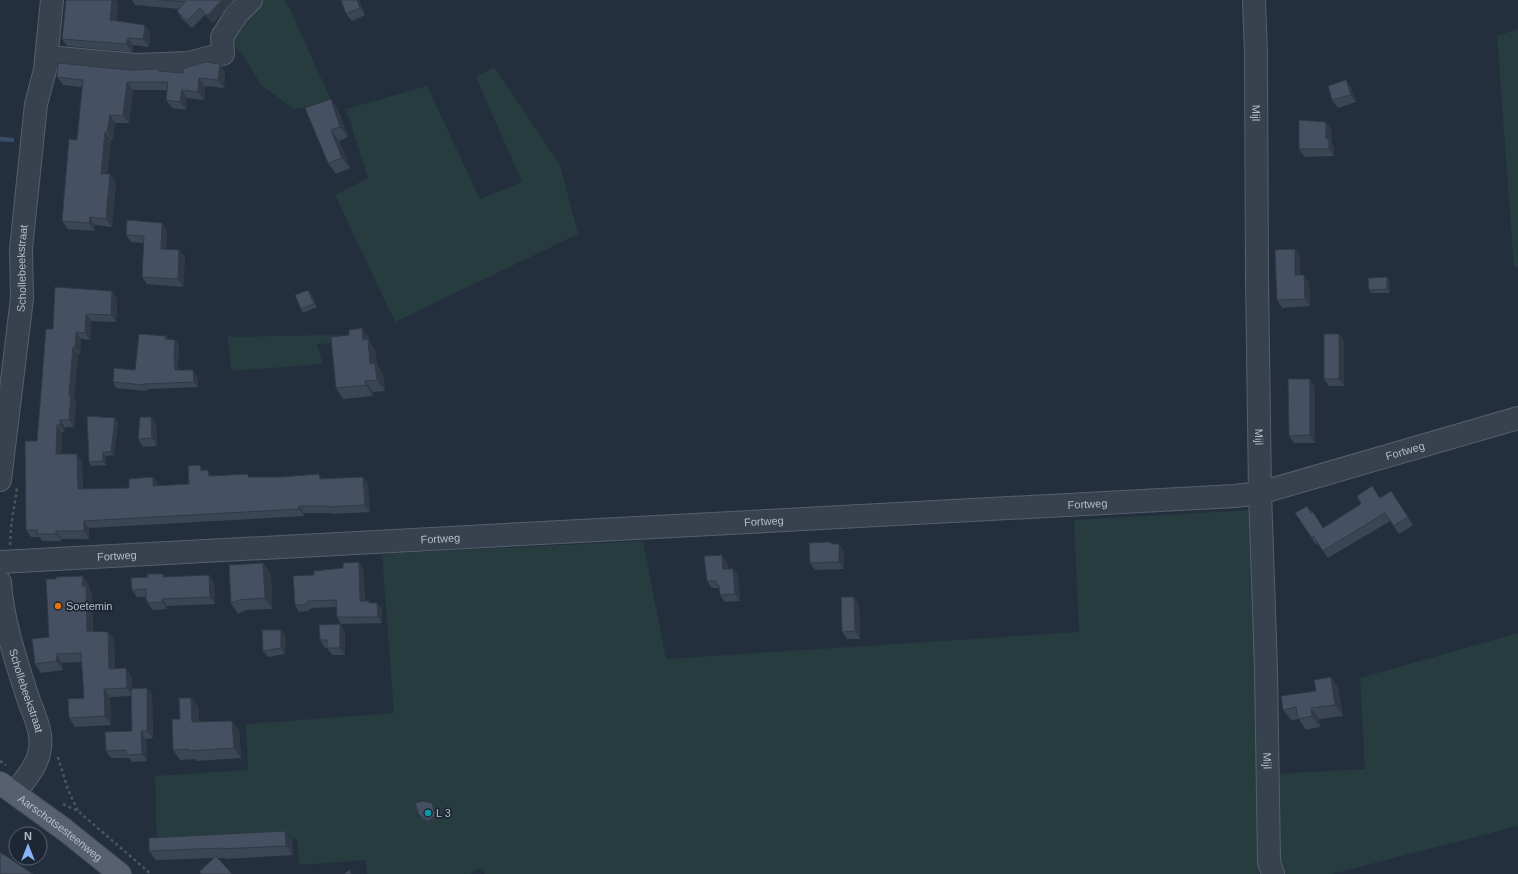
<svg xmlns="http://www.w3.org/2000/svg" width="1518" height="874" font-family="Helvetica,sans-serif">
<rect width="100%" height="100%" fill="#242f3e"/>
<!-- green -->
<g fill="#263c3f">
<polygon points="258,0 284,0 290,9 333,105 294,109 261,85 245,58 229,41"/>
<polygon points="1518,29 1518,266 1514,267 1497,36"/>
<polygon points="494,67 560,165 578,234 395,322 335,195 368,178 346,109 427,86 480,199 522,182 476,77"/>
<polygon points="333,335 335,343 317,344 323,364 231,371 228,337"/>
<polygon points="1254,510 1259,874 485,874 479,868 471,874 367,874 366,860 299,865 297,839 157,845 155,776 248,770 246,724 394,713 382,554 643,541 666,659 1079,632 1074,520"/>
<polygon points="1518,633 1518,826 1332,874 1281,874 1278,866 1277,774 1365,769 1360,678"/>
</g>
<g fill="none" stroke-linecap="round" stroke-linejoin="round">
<!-- stream -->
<polyline stroke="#394c67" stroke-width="4.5" points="0,139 12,140"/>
<!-- minor casing -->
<g stroke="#565f6c" stroke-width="24">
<g id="minor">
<path id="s1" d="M1254,0L1256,54L1257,278L1260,493L1266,668L1269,862L1273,874"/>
<polyline points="47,57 137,65 188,63 223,54 222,37 236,15 251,0"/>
<path id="s2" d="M0,480L22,298L21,249L36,104L45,70L52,0"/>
<path id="s3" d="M0,562L1235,496L1260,493L1518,418"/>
<path id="s4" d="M0,582C2,618 16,661 27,695C32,711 43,731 40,748C38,766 25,779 15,793"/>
</g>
</g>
<!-- major casing -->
<g stroke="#414a57" stroke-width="24">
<g id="major">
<path id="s5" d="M0,783L65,830L120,874"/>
</g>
</g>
<!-- path -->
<g stroke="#44595c" stroke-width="2.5" stroke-dasharray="3 3" stroke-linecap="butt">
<polyline points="10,545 11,527 17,488"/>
<polyline points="58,757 68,790 78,811"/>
<polyline points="0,761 6,765"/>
<polyline points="63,804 78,811 151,874"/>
</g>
<!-- minor -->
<use href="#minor" stroke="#38414e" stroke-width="22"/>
<!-- major -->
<use href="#major" stroke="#56606e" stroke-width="22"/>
</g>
<!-- wall -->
<g fill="#3b4654">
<polygon points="132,0 234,0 213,23 205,15 192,28 182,19 177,11 179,9 135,5"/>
<polygon points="359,0 365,15 352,21 346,14"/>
<polygon points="118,3 116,21 150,32 149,47 133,45 132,52 67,46 62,39"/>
<polygon points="159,69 161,71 183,73 225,72 224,88 205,86 204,100 187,98 186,110 172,108 166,100 167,90 133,90 129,123 115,123 113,140 111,140 107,174 116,182 112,227 95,225 95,231 68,229 62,221 77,140 82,87 63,85 57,77 130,70"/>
<polygon points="1346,80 1351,88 1356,102 1338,108 1332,100"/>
<polygon points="331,99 338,110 348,137 339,141 350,168 336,174 328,163"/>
<polygon points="1331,129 1332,144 1334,147 1334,156 1305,157 1299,149"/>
<polygon points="167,230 166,249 179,250 185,257 183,287 147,284 142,277 144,243 131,242 126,235"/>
<polygon points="1295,249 1300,256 1300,275 1309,282 1310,306 1282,308 1277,300"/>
<polygon points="1387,277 1389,281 1390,293 1371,293 1369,290"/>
<polygon points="308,290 311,293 317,307 303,313 301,309"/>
<polygon points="112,291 117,298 116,322 91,321 90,340 81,339 80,354 78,354 74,400 76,402 74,427 65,427 64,432 62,432 61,454 82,461 83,489 129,488 153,477 158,485 158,486 189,484 204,470 208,470 212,476 323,479 363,477 368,484 370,512 333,514 332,513 304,513 304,516 89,528 89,539 61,539 61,541 42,541 40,537 31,537 26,530 37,441 53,329"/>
<polygon points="166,336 168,339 175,340 179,345 178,365 178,370 197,376 198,387 148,389 148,391 116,388 113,382 135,370"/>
<polygon points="370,339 370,343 375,350 377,365 383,374 385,391 373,392 373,396 343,399 336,388"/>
<polygon points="1344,341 1344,386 1329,386 1324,379"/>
<polygon points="1315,386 1315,443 1294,443 1289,436"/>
<polygon points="151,417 156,424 157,446 143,447 138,439"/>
<polygon points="118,422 114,455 106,456 106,465 91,466 89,462"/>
<polygon points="1380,498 1396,499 1413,525 1399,534 1390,521 1328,558 1318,543 1316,545 1311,537 1307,506 1312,512 1313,512 1323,528"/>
<polygon points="831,542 832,544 839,544 844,551 844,569 815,570 810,563"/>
<polygon points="722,555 727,563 728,569 733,569 738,576 740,601 725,602 720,595 719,589 718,588 712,588 707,581"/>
<polygon points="359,562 363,569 365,601 371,603 377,603 382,609 382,623 341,624 337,617 336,607 312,608 308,611 299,612 295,605 314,575 343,568"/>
<polygon points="263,563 271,574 272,609 246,610 238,614 231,603"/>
<polygon points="163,574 165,577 214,582 215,604 167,606 167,609 153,610 146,601 146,597 137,597 132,590 148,577"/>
<polygon points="89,584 89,589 92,594 93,631 108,632 114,640 115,669 132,677 132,688 147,688 152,695 153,738 146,739 147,761 132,762 129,758 111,758 106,751 132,731 131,696 110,697 111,725 75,727 69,718 84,698 82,662 62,663 63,670 41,673 35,664 49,637"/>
<polygon points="854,597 859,605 860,639 847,639 842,632"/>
<polygon points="281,630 286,636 285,654 268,657 263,651"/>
<polygon points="345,632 345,655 332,655 327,648 325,648 320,640"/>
<polygon points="1331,677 1338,688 1343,716 1319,719 1320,727 1306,730 1299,719 1291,720 1283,710 1316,691"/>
<polygon points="191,698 199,708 199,722 232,721 239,731 241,758 196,761 195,759 180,760 173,750 180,719"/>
<polygon points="432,803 435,807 437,818 432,824 422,819 419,815"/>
<polygon points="292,841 293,855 226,859 226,858 217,858 232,874 201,874 199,872 214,858 156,860 149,851"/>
</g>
<!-- shaded-wall -->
<g fill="#303945">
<polygon points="112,0 116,0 118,3 116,28 110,20"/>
<polygon points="222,0 234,0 213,23 207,16"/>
<polygon points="357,0 359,0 365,15 360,8"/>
<polygon points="145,25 150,32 149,47 143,39"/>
<polygon points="128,38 133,45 132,52 126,44"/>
<polygon points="220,64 225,72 224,88 218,80"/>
<polygon points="199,78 205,86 204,100 198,92"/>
<polygon points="1346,80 1351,88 1356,102 1351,95"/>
<polygon points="127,82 133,90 129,123 123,116"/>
<polygon points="182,90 187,98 186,110 180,102"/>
<polygon points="331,99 338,110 348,137 340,127"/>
<polygon points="110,115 115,123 113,140 107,132"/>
<polygon points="1326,122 1331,129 1332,144 1334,147 1334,156 1329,149 1326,138"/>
<polygon points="331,130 339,141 350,168 342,158"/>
<polygon points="105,132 111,140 106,181 101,174"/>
<polygon points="110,174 116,182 112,227 106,219"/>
<polygon points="90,217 95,225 95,231 89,223"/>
<polygon points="162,223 167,230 166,256 161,249"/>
<polygon points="1295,249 1300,256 1300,282 1295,275"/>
<polygon points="179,250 185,257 183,287 178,279"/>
<polygon points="1304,275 1309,282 1310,306 1305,299"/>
<polygon points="1387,277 1389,281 1390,293 1387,289"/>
<polygon points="308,290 311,293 317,307 314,304"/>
<polygon points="112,291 117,298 116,322 111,315"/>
<polygon points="86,314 91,321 90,340 85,333"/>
<polygon points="362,328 370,339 370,343 375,350 377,365 383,374 385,391 377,380 370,364 363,340"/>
<polygon points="76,332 81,339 80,354 75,347"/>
<polygon points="1339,334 1344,341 1344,386 1339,379"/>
<polygon points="175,340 179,345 178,365 179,376 175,370 174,359"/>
<polygon points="73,347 78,354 74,400 76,402 74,427 69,420 69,395"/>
<polygon points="193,370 197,376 198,387 194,382"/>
<polygon points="1310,379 1315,386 1315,443 1310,435"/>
<polygon points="365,381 373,392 373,396 366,385"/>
<polygon points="144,384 148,389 148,391 144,385"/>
<polygon points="151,417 156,424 157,446 152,438"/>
<polygon points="115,418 118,422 114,455 111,452"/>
<polygon points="60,420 65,427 64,432 60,425"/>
<polygon points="57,425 62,432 61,461 56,454"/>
<polygon points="103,452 106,456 106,465 103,461"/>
<polygon points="77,454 82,461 83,496 78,489"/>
<polygon points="200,465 205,472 201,471"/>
<polygon points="208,470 213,477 209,476"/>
<polygon points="319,474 324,481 320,479"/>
<polygon points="153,477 158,485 158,493 153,486"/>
<polygon points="363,477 368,484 370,512 365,505"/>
<polygon points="299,506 304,513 304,516 299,509"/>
<polygon points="84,521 89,528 89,539 84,531"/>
<polygon points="56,531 61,539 61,541 56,534"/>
<polygon points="839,544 844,551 844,569 839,562"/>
<polygon points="722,555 727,563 728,577 723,569"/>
<polygon points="359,562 363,569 365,608 360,601"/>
<polygon points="263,563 271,574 272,609 265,598"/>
<polygon points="733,569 738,576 740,601 735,594"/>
<polygon points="209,575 214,582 215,604 210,597"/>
<polygon points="83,576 89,584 89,589 92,594 93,640 87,631 82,586"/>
<polygon points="854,597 859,605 860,639 855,631"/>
<polygon points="162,599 167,606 167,609 162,602"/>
<polygon points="377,603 382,609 382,623 378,617"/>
<polygon points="340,624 345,632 345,655 340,648"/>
<polygon points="281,630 286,636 285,654 281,648"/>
<polygon points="108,632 114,640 115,677 109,669"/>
<polygon points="56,654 62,663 63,670 57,661"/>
<polygon points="126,668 132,677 133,696 127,688"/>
<polygon points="1331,677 1338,688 1343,716 1335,705"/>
<polygon points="147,688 152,695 153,738 147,731"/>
<polygon points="104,689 110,697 111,725 105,716"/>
<polygon points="191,698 199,708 199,732 192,722"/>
<polygon points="1311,708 1319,719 1320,727 1312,716"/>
<polygon points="232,721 239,731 241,758 234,748"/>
<polygon points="141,731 146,739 147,761 142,754"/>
<polygon points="432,803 435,807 437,818 432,824 429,821"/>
<polygon points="285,831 292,841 293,855 286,846"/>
</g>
<!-- building -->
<g fill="#455162" stroke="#303945">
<polygon points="66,0 112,0 110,20 145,25 143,39 128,38 126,44 62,39"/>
<polygon points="159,0 222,0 207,16 200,8 187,21 177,11 185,2"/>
<polygon points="341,0 357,0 360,8 346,14"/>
<polygon points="205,62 220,64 218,80 199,78 198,92 182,90 180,102 166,100 168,82 127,82 123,116 110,115 107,132 105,132 101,174 110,174 106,219 90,217 89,223 62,221 69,139 77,140 83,80 57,77 58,63 130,70 159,69 159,71 183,73 184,68"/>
<polygon points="1346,80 1351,95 1332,100 1328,86"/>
<polygon points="331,99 340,127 331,130 342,158 328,163 305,108"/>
<polygon points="1299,120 1326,122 1326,138 1329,140 1329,149 1299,149"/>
<polygon points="127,220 162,223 161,249 179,250 178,279 142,277 144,236 126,235"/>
<polygon points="1295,249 1295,275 1304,275 1305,299 1277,300 1275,250"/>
<polygon points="1387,277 1387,289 1369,290 1368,278"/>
<polygon points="55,287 112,291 111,315 86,314 85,333 76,332 75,347 73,347 69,395 71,395 69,420 60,420 60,425 57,425 56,454 77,454 78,489 129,488 129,479 153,477 153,486 189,484 188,466 200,465 201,471 208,470 209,476 248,474 248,477 281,477 319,474 320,479 363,477 365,505 328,507 328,506 299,506 299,509 84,521 84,531 56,531 56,534 37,534 37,530 26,530 25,441 37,441 46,329 53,329"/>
<polygon points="308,290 314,304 301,309 295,295"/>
<polygon points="362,328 363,340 368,339 370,364 375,363 377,380 365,381 366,385 336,388 331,337 349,335 349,330"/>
<polygon points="139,334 166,336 165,339 175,340 174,359 175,370 193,370 194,382 144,384 144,385 113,382 114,368 135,370"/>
<rect x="1324" y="334" width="15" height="45"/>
<polygon points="1288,379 1310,379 1310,435 1289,436"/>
<polygon points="87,416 115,418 111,452 103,452 103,461 89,462"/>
<polygon points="140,417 151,417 152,438 138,439"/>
<polygon points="1372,486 1380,498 1391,491 1408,517 1394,526 1385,513 1323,551 1313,536 1311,537 1295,513 1307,506 1311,513 1313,512 1323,528 1361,504 1357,496"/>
<polygon points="831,542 831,544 839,544 839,562 810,563 809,543"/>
<polygon points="722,555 723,569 733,569 735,594 720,595 719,585 716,585 716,581 707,581 704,556"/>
<polygon points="359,562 360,601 369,601 369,603 377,603 378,617 337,617 336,600 308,601 304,605 295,605 293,576 314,575 314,571 343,568 343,563"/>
<polygon points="263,563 265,598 239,600 231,603 229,565"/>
<polygon points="147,574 163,574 163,577 209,575 210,597 162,599 162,602 148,603 148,601 146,601 146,589 132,590 131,578 148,577"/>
<polygon points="83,576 82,586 86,586 87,631 108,632 109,669 126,668 127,688 104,689 105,716 69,718 68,699 84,698 81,653 56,654 57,661 35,664 32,639 49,637 46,579 56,579 56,577"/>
<polygon points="841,597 854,597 855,631 842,632"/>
<polygon points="340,624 340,648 327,648 327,640 320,640 319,625"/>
<polygon points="262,630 281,630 281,648 263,651"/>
<polygon points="1331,677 1335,705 1311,708 1312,716 1298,719 1296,707 1283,710 1281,696 1316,691 1314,680"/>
<polygon points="147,688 147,731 141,731 142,754 127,755 126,750 106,751 105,732 132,731 131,689"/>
<polygon points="179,698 191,698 192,722 232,721 234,748 189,751 189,749 173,750 172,719 180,719"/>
<polygon points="423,801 432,803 435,815 429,821 419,815 415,803"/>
<polygon points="285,831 286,846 220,849 221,848 149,851 149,838"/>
<polygon points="0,852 33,874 0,874"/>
<polygon points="216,856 232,874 202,874 199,872"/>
<polygon points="349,870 352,874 344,874"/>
</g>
<!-- markers -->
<circle fill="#e8710a" stroke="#1d2633" stroke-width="1.5" cx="58" cy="606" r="4"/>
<circle fill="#0f9aa8" stroke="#1d2633" stroke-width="1.5" cx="428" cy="813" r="4"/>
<g text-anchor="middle" stroke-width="3.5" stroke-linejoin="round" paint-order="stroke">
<!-- street labels -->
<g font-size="11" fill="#b4bcc9" stroke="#1d2633">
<text dy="4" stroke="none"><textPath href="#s1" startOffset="113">Mijl</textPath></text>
<text dy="4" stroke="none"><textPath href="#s2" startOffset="213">Schollebeekstraat</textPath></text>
<text dy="4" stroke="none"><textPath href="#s1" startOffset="437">Mijl</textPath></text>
<text dy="4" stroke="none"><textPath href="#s3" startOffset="1413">Fortweg</textPath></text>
<text dy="4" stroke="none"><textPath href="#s3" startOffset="1089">Fortweg</textPath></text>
<text dy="4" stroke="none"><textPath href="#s3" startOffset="765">Fortweg</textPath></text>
<text dy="4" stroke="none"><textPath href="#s3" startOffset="441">Fortweg</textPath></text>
<text dy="4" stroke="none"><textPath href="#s3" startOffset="117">Fortweg</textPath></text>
<text dy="4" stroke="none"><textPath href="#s4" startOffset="112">Schollebeekstraat</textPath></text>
<text dy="4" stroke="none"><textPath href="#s1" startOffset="761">Mijl</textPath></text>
<text dy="4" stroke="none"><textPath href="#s5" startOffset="75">Aarschotsesteenweg</textPath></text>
</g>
<!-- poi labels -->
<g font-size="11" fill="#b4bcc9" stroke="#1d2633" text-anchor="start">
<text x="66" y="610">Soetemin</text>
<text x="436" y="817">L 3</text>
</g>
</g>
<!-- north arrow -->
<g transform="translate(28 846)"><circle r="19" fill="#1d2633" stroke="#59626f"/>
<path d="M0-3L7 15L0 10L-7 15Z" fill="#8ab4f8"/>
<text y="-6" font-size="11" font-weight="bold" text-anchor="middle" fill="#b4bcc9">N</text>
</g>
</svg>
